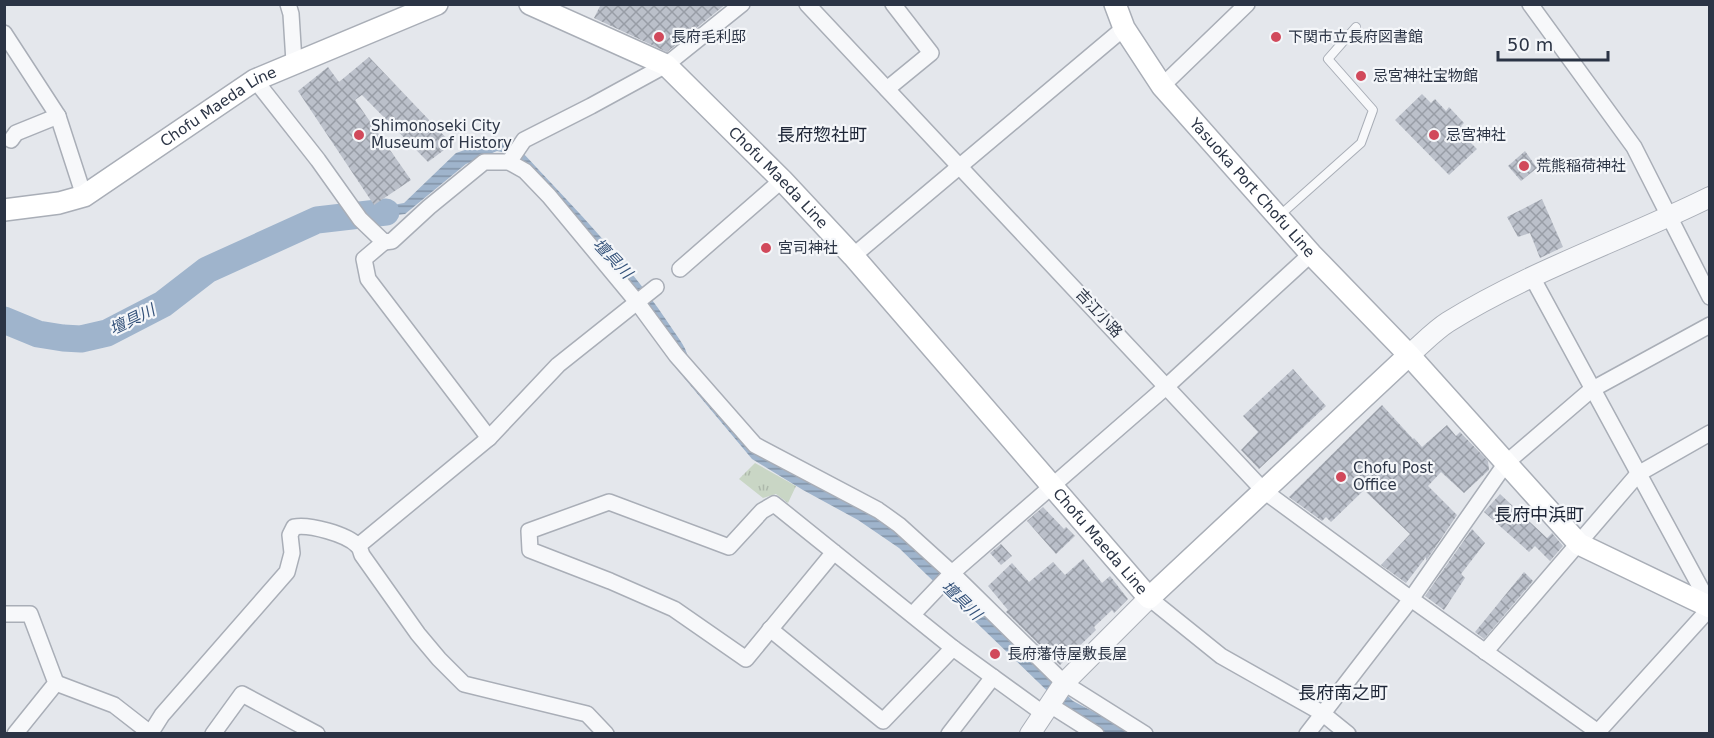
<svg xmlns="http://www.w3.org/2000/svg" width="1714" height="738" font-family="'DejaVu Sans','Noto Sans JP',sans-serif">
<defs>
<pattern id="park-tufts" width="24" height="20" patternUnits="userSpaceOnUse" patternTransform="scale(1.5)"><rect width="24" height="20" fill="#c9d6c5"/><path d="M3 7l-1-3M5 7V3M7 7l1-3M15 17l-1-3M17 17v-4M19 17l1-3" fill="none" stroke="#adb8ab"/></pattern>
<pattern id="water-rules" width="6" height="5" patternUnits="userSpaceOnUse" patternTransform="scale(1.5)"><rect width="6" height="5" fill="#9fb4cc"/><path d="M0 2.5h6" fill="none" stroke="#8293a7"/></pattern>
<pattern id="building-cross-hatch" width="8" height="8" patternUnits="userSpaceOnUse" patternTransform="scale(1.5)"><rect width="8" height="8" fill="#bbc0ca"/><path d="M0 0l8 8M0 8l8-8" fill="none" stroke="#989da6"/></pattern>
</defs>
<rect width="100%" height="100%" fill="#e4e7ec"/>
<!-- park -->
<polygon fill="url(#park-tufts)" points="755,463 796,486 788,503 776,494 763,498 739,479"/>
<!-- water -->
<path fill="url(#water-rules)" d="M500,138L514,145L523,153C575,209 629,263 671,327C679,339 688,349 689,363L742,438L876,515L928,559L1073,701L1134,733H1105L1067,710L899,548L858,520L803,490L752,459L675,367L679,352L625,275L583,228L506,153L497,151L466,164L405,214L366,219L359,211L404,203L456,153Z"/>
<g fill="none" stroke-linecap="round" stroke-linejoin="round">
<!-- river -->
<polyline stroke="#9fb4cc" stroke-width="27" points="4,320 38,334 63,338 81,339 107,333 163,304 207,270 317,220 386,212"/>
</g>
<!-- building -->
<g fill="url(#building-cross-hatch)">
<polygon points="601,4 726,4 667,52 594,18"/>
<polygon points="369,57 452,144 428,162 362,95 355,100 411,180 374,205 298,91 328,67 339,82"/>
<polygon points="1422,94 1431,103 1435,99 1446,111 1449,107 1464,123 1461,126 1470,135 1467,139 1477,149 1449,175 1395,120"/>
<polygon points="1525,151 1537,168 1521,181 1508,166"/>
<polygon points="1542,199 1563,247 1540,258 1530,233 1518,237 1507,217"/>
<polygon points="1293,369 1326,406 1259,469 1241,450 1258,432 1243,416"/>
<polygon points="1382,405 1413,439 1414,438 1422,447 1447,425 1456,436 1460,432 1488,461 1489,470 1464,493 1441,472 1428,486 1457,515 1426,561 1426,557 1406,583 1381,565 1410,534 1364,490 1331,522 1326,517 1322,521 1289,497"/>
<polygon points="1500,494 1547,538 1552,533 1563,546 1550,561 1535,546 1529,552 1484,512"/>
<polygon points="1043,507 1064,529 1066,527 1075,536 1056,554 1027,521"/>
<polygon points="1472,529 1485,543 1461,574 1465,578 1444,610 1425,596"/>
<polygon points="1001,544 1012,556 1001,565 990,553"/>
<polygon points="1083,559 1102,583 1110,576 1128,599 1114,613 1112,610 1094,627 1096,630 1060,665 1006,612 1008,610 988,586 1012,563 1029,582 1053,562 1065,575"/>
<polygon points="1524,572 1533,581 1484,639 1475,632"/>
</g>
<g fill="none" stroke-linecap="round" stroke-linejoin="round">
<!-- service casing -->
<g stroke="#a9aeb7" stroke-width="10">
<polyline id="service" points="1279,216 1361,143 1373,110 1328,59 1356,27"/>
</g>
<!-- minor casing -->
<g stroke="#a9aeb7" stroke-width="18">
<g id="minor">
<polyline points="288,4 291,14 294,62"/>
<polyline points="807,4 1264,491 1411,599 1598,732"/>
<polyline points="1530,4 1634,147 1710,297"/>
<polyline points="4,33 58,116 84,196"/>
<polyline points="255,80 318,160 360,219 384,242 392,241 429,207 484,162 509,162 525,171 549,196 637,302 676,355 755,445 878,510 899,525 952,573 1064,683 1145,734"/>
<polyline points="1162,86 1247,4"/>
<polyline points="887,89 931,53 893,4"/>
<polyline points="11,140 16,133 58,116"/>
<polyline points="509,162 524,140 591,106 666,65 742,4"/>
<polyline points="384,242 364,259 368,279 489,438"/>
<polyline points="853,256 1124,28"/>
<polyline points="680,269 782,180"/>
<polyline points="1532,277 1710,605"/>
<polyline points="358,546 489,438 558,365 656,287"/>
<polyline points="834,552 746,659 674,609 610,581 530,550 529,531 609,502 729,547 762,511 774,504 953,648 1044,714"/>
<polyline points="1149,598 1221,656 1322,713 1348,734"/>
<polyline points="4,614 30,614 56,683 15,734"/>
<polyline points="913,614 952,573 1167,386 1311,254"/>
<polyline points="770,629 883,721 953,648"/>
<polyline points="1485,652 1638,474 1710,433"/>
<polyline points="56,683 114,705 150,733"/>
<polyline points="1050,705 1096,734"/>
<path d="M150,734L162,715L287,572L292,553L290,535L294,527C309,524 347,534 358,546C360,548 361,552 362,555L418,634L439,659L464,684L587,714L606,734"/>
<polyline points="213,734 242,694 317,734"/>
<polyline points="949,734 993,677"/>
<polyline points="1307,734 1411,599 1506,463 1591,390 1710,325"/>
<polyline points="1596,734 1710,608"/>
</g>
</g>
<!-- tertiary casing -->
<g stroke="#a9aeb7" stroke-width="22">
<g id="tertiary">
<path d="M1409,355C1422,344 1434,331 1448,322C1530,271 1623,240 1710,197"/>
<polyline points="1030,734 1064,683 1149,598"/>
</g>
</g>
<!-- secondary casing -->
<g stroke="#a9aeb7" stroke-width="24">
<g id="secondary">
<path id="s1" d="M530,4L666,65L782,180L853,256L1149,598L1409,355"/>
<path id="s2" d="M1115,4L1124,28L1162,86L1311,254L1409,355L1579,544L1710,607"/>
<path id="s3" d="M4,210L59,203L84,196L255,80L437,4"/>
</g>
</g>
<!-- service -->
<use href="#service" stroke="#f7f8fa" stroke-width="8"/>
<!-- minor -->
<use href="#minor" stroke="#f7f8fa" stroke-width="15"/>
<!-- tertiary -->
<use href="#tertiary" stroke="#f7f8fa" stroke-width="20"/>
<!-- secondary -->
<use href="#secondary" stroke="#fff" stroke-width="21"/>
</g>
<!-- markers -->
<g fill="#d1495b" stroke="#f4f6f9" stroke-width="2">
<circle cx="659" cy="37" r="6"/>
<circle cx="1276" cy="37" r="6"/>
<circle cx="1361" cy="76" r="6"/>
<circle cx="359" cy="135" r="6"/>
<circle cx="1434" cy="135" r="6"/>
<circle cx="1524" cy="166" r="6"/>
<circle cx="766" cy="248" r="6"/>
<circle cx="1341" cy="477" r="6"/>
<circle cx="995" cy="654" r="6"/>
</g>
<g text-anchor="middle" stroke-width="4.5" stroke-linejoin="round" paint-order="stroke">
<!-- poi labels -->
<g font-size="15" fill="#2b3445" stroke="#f4f6f9" text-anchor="start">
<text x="671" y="42">長府毛利邸</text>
<text x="1288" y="42">下関市立長府図書館</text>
<text x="1373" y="81">忌宮神社宝物館</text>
<text x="371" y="131">Shimonoseki City<tspan x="371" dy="17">Museum of History</tspan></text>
<text x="1446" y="140">忌宮神社</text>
<text x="1536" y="171">荒熊稲荷神社</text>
<text x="778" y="253">宮司神社</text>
<text x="1353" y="473">Chofu Post<tspan x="1353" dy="17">Office</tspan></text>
<text x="1007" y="659">長府藩侍屋敷長屋</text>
</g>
<!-- street labels -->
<g font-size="15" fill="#2b3445" stroke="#f4f6f9">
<text dy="5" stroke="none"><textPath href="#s3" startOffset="243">Chofu Maeda Line</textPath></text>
<text dy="5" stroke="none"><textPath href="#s1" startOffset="308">Chofu Maeda Line</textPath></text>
<text dy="5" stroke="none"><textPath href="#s2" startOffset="231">Yasuoka Port Chofu Line</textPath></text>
<text transform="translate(1099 313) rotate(47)" y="5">吉江小路</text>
<text dy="5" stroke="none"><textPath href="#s1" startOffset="794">Chofu Maeda Line</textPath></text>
</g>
<!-- water labels -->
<g font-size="16" font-style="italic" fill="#34527a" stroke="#f4f6f9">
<text transform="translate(613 258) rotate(46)" y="6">壇具川</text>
<text transform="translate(132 319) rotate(-26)" y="6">壇具川</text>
<text transform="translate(962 600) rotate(44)" y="6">壇具川</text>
</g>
<!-- quarter labels -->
<g font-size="18" fill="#1d2536" stroke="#f4f6f9">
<text x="822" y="141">長府惣社町</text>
<text x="1539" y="521">長府中浜町</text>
<text x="1343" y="699">長府南之町</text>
</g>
</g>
<!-- border -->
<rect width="1714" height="738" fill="none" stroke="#2b3445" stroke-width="12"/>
<!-- scale -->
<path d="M1498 51v9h110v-9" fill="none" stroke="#2b3445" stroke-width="3"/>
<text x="1507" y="51" font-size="18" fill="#2b3445" stroke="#f4f6f9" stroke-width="4.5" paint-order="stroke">50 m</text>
</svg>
